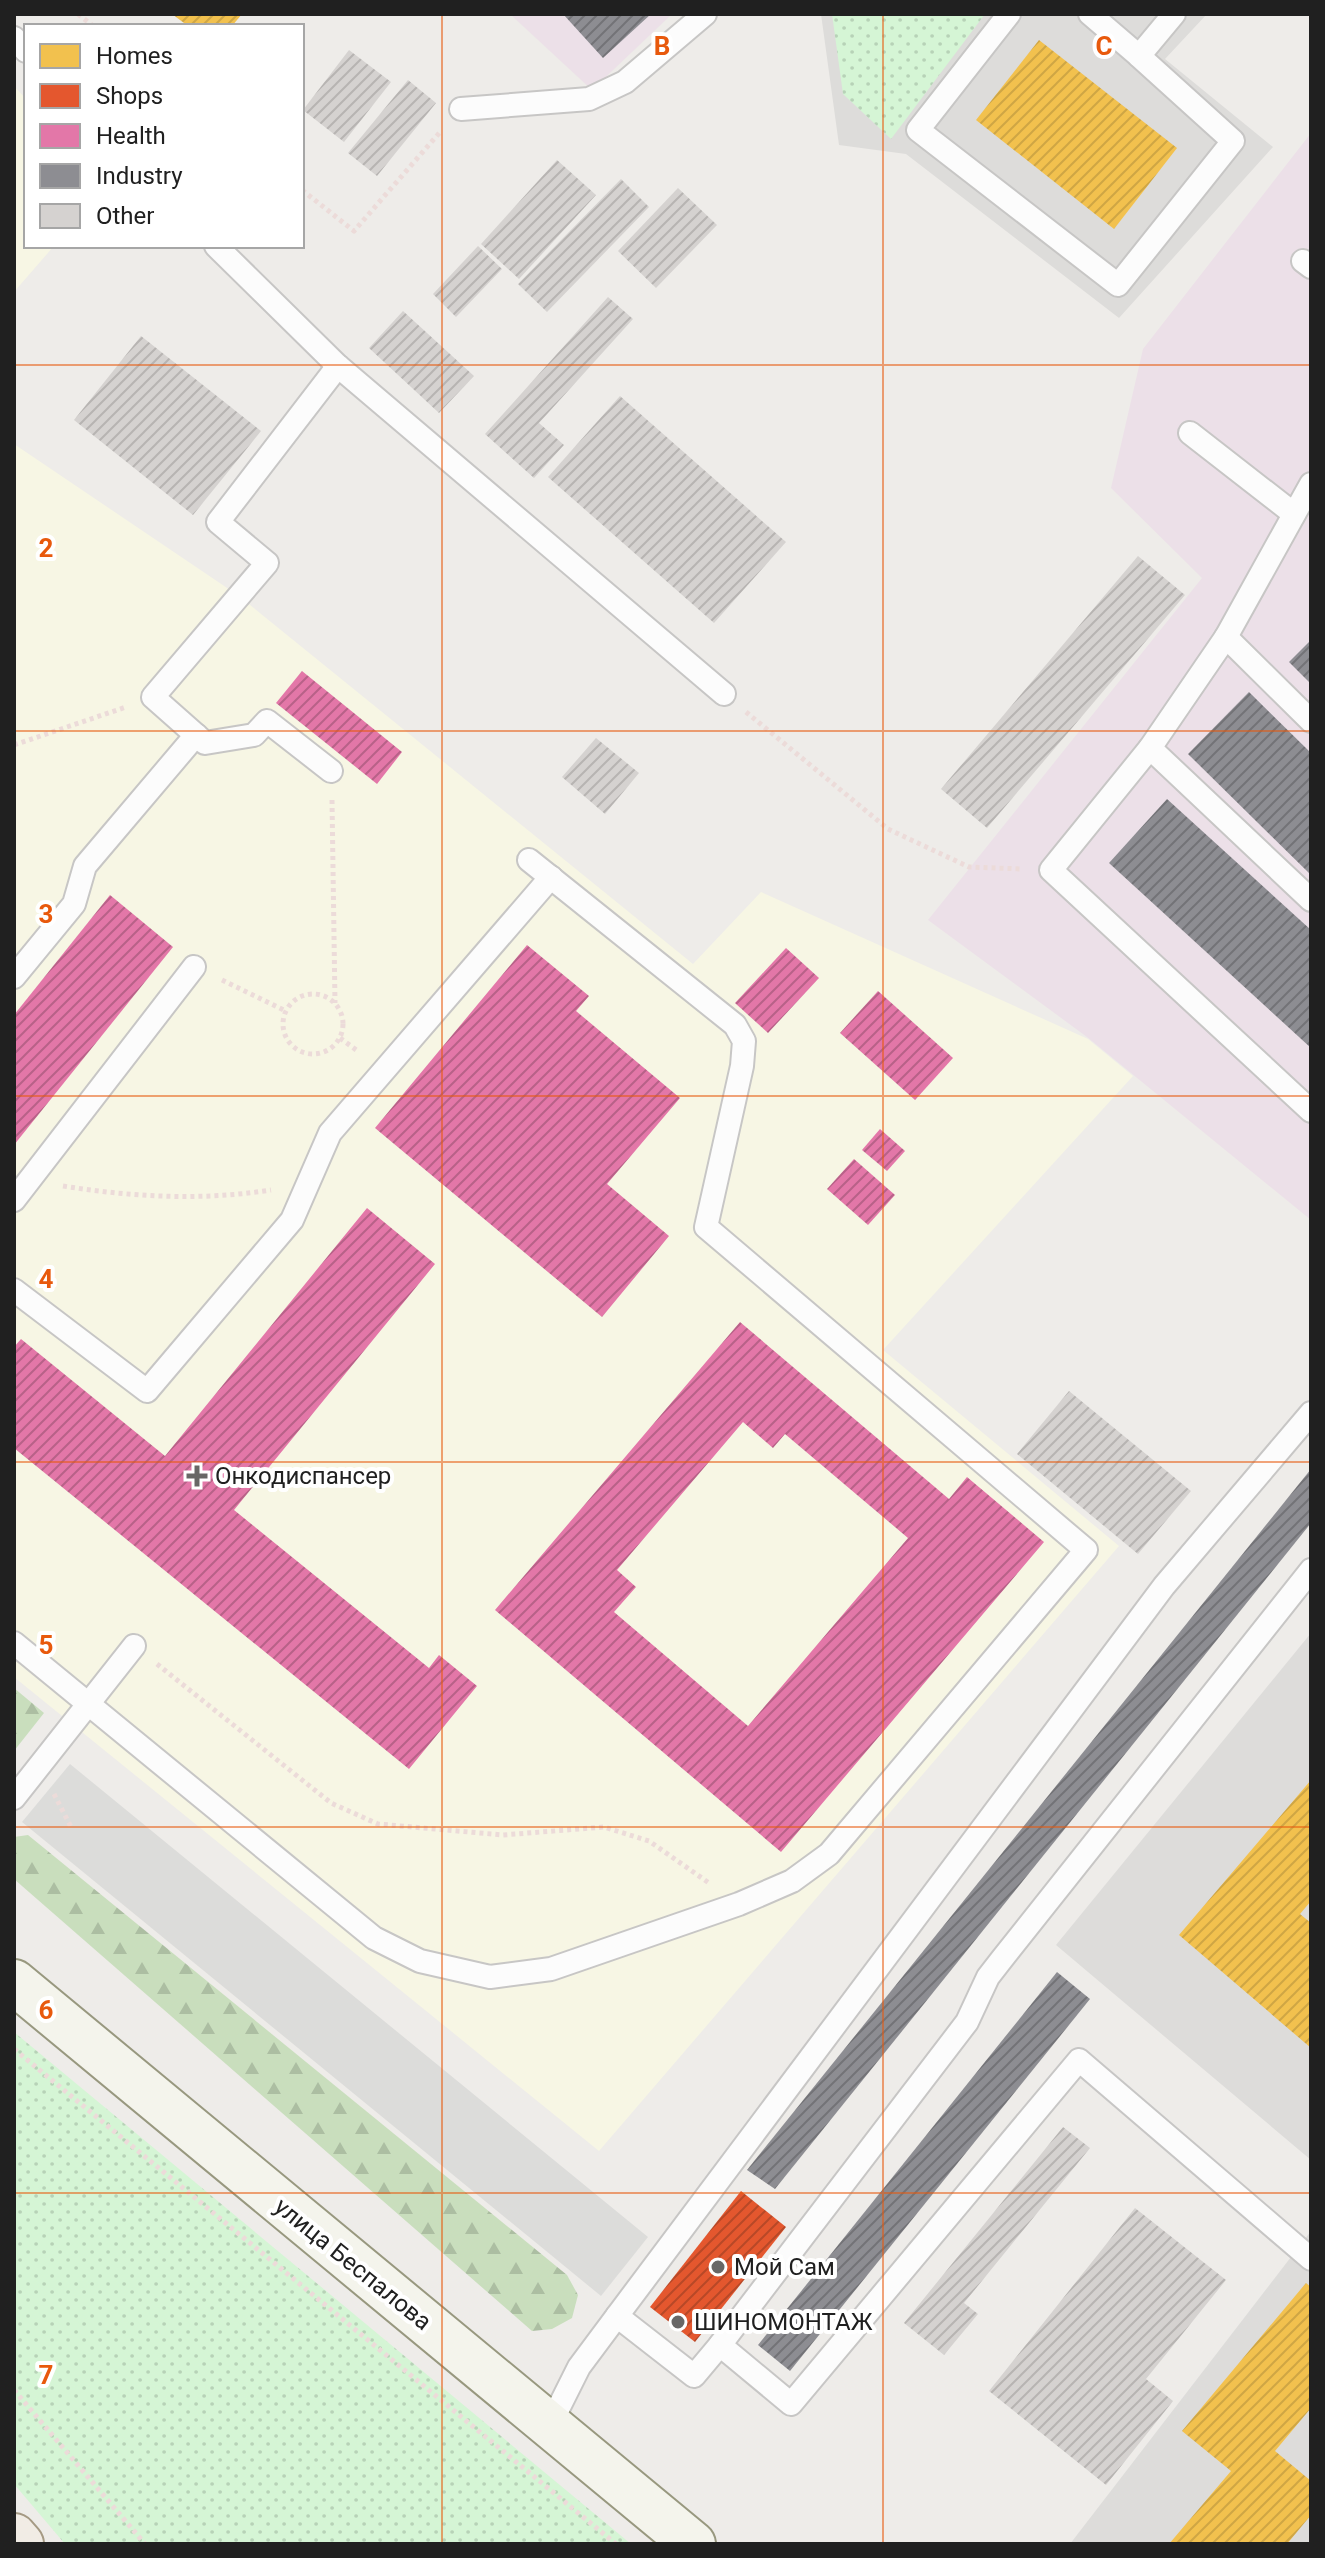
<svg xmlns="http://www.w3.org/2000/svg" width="1325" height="2558" font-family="Roboto,sans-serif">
<defs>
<pattern id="forest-firs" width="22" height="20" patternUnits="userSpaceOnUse" patternTransform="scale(2)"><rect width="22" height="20" fill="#c9debd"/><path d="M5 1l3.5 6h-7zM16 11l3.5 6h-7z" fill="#acbea2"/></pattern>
<pattern id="park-dots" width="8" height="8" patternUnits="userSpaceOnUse" patternTransform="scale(2)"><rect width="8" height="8" fill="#d5f5d5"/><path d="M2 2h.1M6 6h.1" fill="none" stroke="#b7d2b7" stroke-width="1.8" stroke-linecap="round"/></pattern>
<pattern id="homes-hatch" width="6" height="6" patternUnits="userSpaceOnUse" patternTransform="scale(2)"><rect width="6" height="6" fill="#f2c14e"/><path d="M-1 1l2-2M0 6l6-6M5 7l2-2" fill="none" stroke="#cfa644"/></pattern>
<pattern id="shops-hatch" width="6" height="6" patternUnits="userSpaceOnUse" patternTransform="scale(2)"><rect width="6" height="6" fill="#e4572e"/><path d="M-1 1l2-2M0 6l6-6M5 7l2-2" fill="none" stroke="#b84827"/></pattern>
<pattern id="health-hatch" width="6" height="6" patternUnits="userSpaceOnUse" patternTransform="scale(2)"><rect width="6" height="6" fill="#e377a8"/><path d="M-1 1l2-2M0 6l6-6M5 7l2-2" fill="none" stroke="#b86188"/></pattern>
<pattern id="industry-hatch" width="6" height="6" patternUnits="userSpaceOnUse" patternTransform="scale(2)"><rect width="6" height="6" fill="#8d8d92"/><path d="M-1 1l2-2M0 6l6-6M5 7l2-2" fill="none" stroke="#737377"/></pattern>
<pattern id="building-hatch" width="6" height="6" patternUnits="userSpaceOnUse" patternTransform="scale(2)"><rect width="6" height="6" fill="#d5d2d0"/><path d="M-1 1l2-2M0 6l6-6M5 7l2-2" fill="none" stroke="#b7b4b2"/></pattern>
</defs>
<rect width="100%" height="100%" fill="#eeece9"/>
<!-- residential -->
<g fill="#dddcda">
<polygon points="821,14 1207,14 1165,59 1273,147 1119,318 906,154 839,145"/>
<polygon points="1311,1633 1311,2160 1056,1945"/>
<polygon points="1311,2231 1311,2544 1070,2544"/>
</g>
<!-- industrial -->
<g fill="#ece0e8">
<polygon points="510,14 672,14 592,90"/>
<polygon points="1311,133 1311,1220 1087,1037 928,920 1202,578 1111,488 1143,349"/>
</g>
<!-- education -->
<g fill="#f7f6e4">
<polygon points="14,86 26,99 26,246 54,246 14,292"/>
<polygon points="14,444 239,596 693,964 761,892 1088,1039 1133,1076 883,1350 1119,1546 599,2151 14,1677"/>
</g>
<!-- religious -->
<polygon fill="#dcdcda" points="70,1764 648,2237 601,2296 22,1822"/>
<!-- forest -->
<g fill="url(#forest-firs)">
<polygon points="14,1688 44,1713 14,1751"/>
<polygon points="28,1835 567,2275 578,2295 572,2318 552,2329 532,2331 14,1879 14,1837"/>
</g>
<!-- park -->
<g fill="url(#park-dots)">
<polygon points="832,14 985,14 891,139 843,94"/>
<polygon points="14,2032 631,2544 65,2544 14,2484"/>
</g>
<!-- homes -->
<g fill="url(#homes-hatch)">
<polygon points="172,14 242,14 232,26 188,26"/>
<polygon points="1039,40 1177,148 1114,229 976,120"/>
<polygon points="1311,1780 1311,1901 1300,1914 1311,1923 1311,2048 1179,1935"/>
<polygon points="1306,2283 1311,2287 1311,2408 1275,2451 1311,2481 1311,2515 1287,2544 1169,2544 1231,2471 1182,2431"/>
</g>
<!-- shops -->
<polygon fill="url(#shops-hatch)" points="741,2191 786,2227 695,2342 650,2307"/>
<!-- health -->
<g fill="url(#health-hatch)" fill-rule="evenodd">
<polygon points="302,671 402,752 377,784 276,703"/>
<polygon points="110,895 173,947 14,1145 14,1015"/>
<polygon points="527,945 589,996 576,1011 680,1098 607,1184 669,1236 602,1317 375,1128"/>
<polygon points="786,948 819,978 768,1033 735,1003"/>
<polygon points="878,991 953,1058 915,1100 840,1033"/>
<polygon points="880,1129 905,1151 887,1171 862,1150"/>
<polygon points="854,1159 895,1195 868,1225 827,1189"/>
<polygon points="367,1208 435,1264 234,1510 429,1668 439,1655 477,1686 409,1769 14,1448 14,1347 21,1339 165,1456"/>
<path d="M740,1322L949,1499L967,1477L1044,1542L781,1852L495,1610ZM743,1422L773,1448L785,1434L908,1538L748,1726L614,1612L636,1587L617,1570Z"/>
</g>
<!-- industry -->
<g fill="url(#industry-hatch)">
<polygon points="563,14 651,14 603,58"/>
<polygon points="1311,640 1311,684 1289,662"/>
<polygon points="1249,692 1311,753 1311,875 1188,754"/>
<polygon points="1167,799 1311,930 1311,1048 1109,863"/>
<polygon points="1311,1469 1311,1523 775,2189 747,2170"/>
<polygon points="1057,1972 1090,1999 790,2371 758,2345"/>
</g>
<!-- building -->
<g fill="url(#building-hatch)">
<polygon points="349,50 391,82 344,142 303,110"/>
<polygon points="408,80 436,103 377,176 348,153"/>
<polygon points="557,160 596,195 519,279 481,244"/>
<polygon points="621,179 649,207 547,312 518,284"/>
<polygon points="678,188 717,225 656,288 618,251"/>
<polygon points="478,246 502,269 456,317 433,294"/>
<polygon points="608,297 633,319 539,423 564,445 534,478 485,434"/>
<polygon points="403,311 474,376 439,413 369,348"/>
<polygon points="141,336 261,431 193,515 74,420"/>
<polygon points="620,396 786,542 714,623 548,477"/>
<polygon points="1138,556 1185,595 987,828 941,789"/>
<polygon points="596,738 639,773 605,814 562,777"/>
<polygon points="1069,1391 1191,1491 1138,1554 1017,1454"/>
<polygon points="1063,2127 1090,2148 964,2303 978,2314 944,2355 904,2323"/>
<polygon points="1135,2208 1226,2280 1146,2379 1173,2401 1106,2485 989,2391"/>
</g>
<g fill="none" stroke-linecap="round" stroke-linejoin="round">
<!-- lane casing -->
<g stroke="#c7c6c5" stroke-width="26">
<g id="lane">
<polyline points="1009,14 918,130 1118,285 1233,141 1139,56"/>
<polyline points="1090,14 1139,56 1174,14"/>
<polyline points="14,38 26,51"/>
<polyline points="461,109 589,99 625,82 705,14"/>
<polyline points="216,246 338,366 724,694"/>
<polyline points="1303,261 1311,267"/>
<polyline points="1190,433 1294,514"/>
<polyline points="1311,484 1226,637 1150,748 1051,870 1311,1111"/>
<polyline points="1226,637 1311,721"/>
<polyline points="1150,748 1311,900"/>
<polyline points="331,771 267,721 254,735 205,743 153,697 267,563 218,522 338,366"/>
<polyline points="14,977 74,904 85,866 196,735"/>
<polyline points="14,1200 194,967"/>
<polyline points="14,1290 147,1391 292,1220 330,1133 551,877"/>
<polyline points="14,1643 374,1938 420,1961 490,1977 551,1969 739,1904 792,1881 829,1854 1086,1550 706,1227 742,1066 744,1041 735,1025 529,860"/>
<polyline points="14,1798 134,1646"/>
<polyline points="617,2316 694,2376 720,2345 791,2404 1079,2060 1311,2259"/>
<polyline points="720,2345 967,2022 988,1977 1002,1959 1311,1570"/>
<polyline points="550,2425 579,2367 617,2316 1164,1586 1311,1413"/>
</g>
</g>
<!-- secondary casing -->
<g stroke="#98987f" stroke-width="48">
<polyline id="secondary" points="14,1982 693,2544"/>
</g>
<!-- primary casing -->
<g stroke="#a59a84" stroke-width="48">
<polyline id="primary" points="14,2536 21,2544"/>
</g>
<!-- path -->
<g stroke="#ecdbd9" stroke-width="5" stroke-dasharray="4 4" stroke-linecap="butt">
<polyline points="78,14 93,26"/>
<polyline points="302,190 354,231 441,131"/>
<polyline points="746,712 888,829 969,867 1022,869"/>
<polyline points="14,745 126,707"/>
<polyline points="332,800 335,1003"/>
<polyline points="222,980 286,1011"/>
<circle cx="313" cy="1024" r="30"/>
<polyline points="340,1038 359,1052"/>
<path d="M63,1186C133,1197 201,1201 271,1190"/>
<polyline points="157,1664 331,1803 378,1824 503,1835 604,1827 649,1841 709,1883"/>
<polyline points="54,1794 71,1827"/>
<polyline points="14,2049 616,2544"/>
<polyline points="14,2390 145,2544"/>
</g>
<!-- lane -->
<use href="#lane" stroke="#fcfcfc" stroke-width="22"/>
<!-- secondary -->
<use href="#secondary" stroke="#f4f4ec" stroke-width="44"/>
<!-- primary -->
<use href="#primary" stroke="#f1ece5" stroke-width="44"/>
</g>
<!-- grid -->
<path fill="none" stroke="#e8590c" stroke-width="2" stroke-opacity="0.55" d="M442,14V2544M883,14V2544M14,365H1311M14,731H1311M14,1096H1311M14,1462H1311M14,1827H1311M14,2193H1311"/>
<!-- markers -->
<g fill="#686766" stroke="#fff" stroke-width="3">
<path d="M193 1464h8v8h8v8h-8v8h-8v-8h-8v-8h8z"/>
<circle cx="718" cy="2267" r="8"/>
<circle cx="678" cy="2322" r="8"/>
</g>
<g text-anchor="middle" stroke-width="8" stroke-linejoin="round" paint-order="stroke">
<!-- poi labels -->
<g font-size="24" fill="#202020" stroke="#fff" text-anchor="start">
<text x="215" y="1484">Онкодиспансер</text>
<text x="734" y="2275">Мой Сам</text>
<text x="694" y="2330">ШИНОМОНТАЖ</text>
</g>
<!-- street labels -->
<g font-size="24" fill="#202020" stroke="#fff">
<text transform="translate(353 2264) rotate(39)" y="8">улица Беспалова</text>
</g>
</g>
<g font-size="26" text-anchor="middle" font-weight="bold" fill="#e8590c" stroke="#fff" stroke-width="8" stroke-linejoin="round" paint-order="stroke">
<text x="662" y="55">B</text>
<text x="1104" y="55">C</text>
<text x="46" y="557">2</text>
<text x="46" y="923">3</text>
<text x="46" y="1288">4</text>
<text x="46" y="1654">5</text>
<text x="46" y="2019">6</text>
<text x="46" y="2384">7</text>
</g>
<!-- border -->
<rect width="1325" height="2558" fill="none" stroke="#202020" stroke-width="32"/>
<!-- legend -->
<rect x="24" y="24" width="280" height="224" fill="#ffffff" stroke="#a6a6a6" stroke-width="2"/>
<rect x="40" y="44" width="40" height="24" fill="#f2c14e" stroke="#a6a6a6" stroke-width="2"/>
<text x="96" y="64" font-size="24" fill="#202020">Homes</text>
<rect x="40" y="84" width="40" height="24" fill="#e4572e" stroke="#a6a6a6" stroke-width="2"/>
<text x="96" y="104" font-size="24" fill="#202020">Shops</text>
<rect x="40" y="124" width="40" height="24" fill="#e377a8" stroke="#a6a6a6" stroke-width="2"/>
<text x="96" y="144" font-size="24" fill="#202020">Health</text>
<rect x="40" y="164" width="40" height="24" fill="#8d8d92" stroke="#a6a6a6" stroke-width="2"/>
<text x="96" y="184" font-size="24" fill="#202020">Industry</text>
<rect x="40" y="204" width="40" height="24" fill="#d5d2d0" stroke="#a6a6a6" stroke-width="2"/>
<text x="96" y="224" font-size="24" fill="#202020">Other</text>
</svg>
